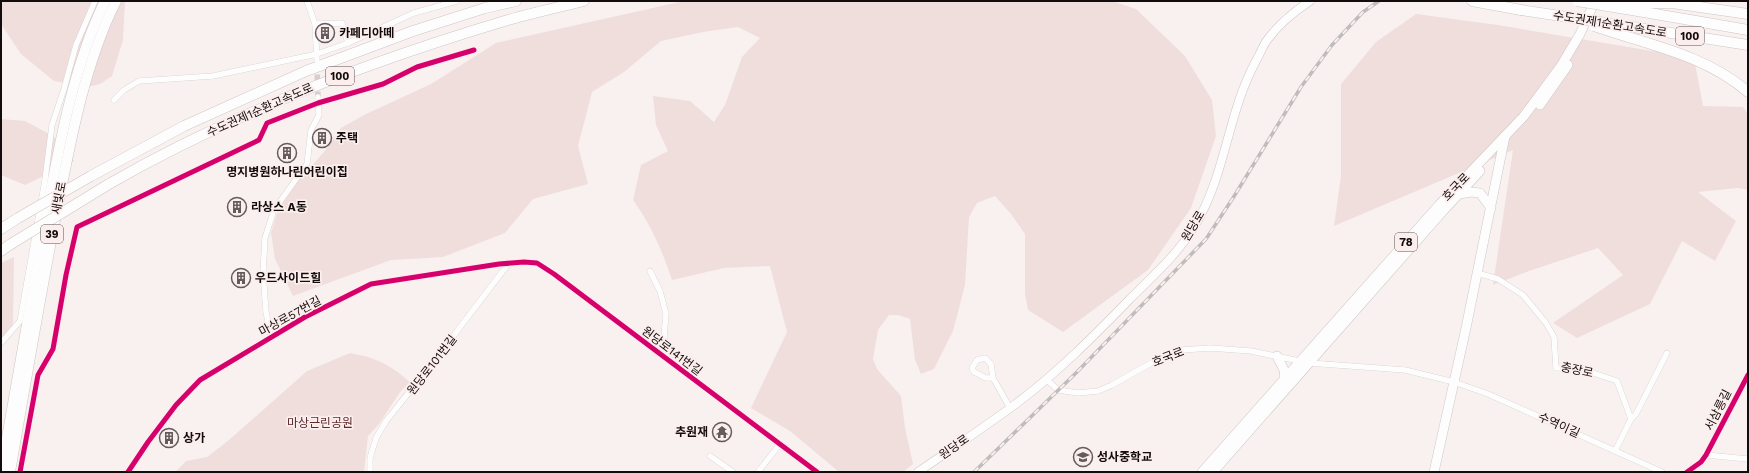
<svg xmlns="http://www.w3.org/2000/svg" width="1749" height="473" font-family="'Work Sans','Noto Sans KR',sans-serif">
<rect width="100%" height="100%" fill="#f8f1f0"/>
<!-- green -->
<g fill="#f0dedd">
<polygon points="1,1 125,1 123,40 112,76 100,84 87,87 54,81 21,54 1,24"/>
<path d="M684,1H1112L1136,9L1185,56L1212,100L1216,136L1191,208L1148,270L1063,332L1028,310L1025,294V234L1011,214L995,196L977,203L969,217L965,285L953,331L934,369L921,374L915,360L910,319L898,315H889L878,330L873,359L877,369L901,396L905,428L913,464L903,472H839L790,431L751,408L787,332L770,266L724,268L672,280C662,250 651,225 633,200L641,165L668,151L656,125L653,96L690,101L714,122L725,105L742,57L760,38L738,27L703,32L661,41L624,72L592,92L578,146L588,184L533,199L505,233L443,257L391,260L293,296L275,259L271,233L281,200L324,152L341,128L364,115L431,84L496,43Z"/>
<polygon points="1416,14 1498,25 1694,58 1703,106 1743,107 1748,114 1748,190 1738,188 1698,192 1736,221 1715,261 1682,241 1650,304 1577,338 1553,323 1623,275 1598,248 1529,271 1493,285 1513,150 1334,226 1341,176 1341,84 1376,42"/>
<polygon points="1,119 25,121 53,136 74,161 25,185 1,175"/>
<polygon points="14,257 13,324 1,339 1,263"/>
<path d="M350,353C377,358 389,364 410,382L400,392L379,424L368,436L364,472H175L186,461L207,457L229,440L307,371Z"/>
</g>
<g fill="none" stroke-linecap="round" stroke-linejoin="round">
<!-- street-tunnel -->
<polyline stroke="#d6cfce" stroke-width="5.5" stroke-dasharray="5.5 3" stroke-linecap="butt" points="317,66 318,97"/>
<!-- street casing -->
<g stroke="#cdc6c5" stroke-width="6">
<g id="street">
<polyline points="307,1 315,24 317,60"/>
<polyline points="315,24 342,23 348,43"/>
<polyline points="114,100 124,90 139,81 213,76 317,54 348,43 414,13 457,1"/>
<polyline points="650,271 660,291 666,314 664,337 670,361"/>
<polyline points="1477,273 1498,279 1523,295 1546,323 1554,337 1556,368 1578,368 1617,381 1631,419"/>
<polyline points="271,337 266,312 263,272 265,238 274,210 307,164 311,130 319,115 318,97"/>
<polyline points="1,343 20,321 45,180 52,125 64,89 76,45 95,1"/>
<polyline points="993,378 986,378 974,372 972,368 977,360 985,358 991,364 993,378 1010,408"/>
<polyline points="1046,379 1058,390 1078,393 1098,391 1112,385 1160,358 1182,350 1210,348 1251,351 1309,363 1405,370 1454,382 1488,394 1662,472"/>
<polyline points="1615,451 1631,419 1636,414 1667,353"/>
<polyline points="1706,455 1748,459"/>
<polyline points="710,456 733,472"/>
<polyline points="20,472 38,375 53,349 66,275 77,227 259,140 267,123 318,103 383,84 417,67 474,50"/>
<polyline points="128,472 148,442 176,405 200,380 305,317 371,284 499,264 524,262 537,263 554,274 817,472"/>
<polyline points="370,472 370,458 376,438 386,421 435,360 509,263"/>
<polyline points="758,472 780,444"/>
<polyline points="1687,472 1701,462 1706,455 1748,375"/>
</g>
</g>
<!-- secondary casing -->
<g stroke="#cdc6c5" stroke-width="9">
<path id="secondary" d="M918,472C951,449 985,427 1017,403C1057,373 1094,336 1129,300C1152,277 1177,255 1194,227C1226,176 1227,114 1256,61C1260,54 1263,45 1268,39C1279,24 1295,11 1310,1"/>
</g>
<!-- primary casing -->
<g stroke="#cdc6c5" stroke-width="10">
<g id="primary">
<polyline points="1540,105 1568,65"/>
<polyline points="1459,194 1471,192 1480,193 1491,208"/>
<polyline points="1277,356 1284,370 1285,379"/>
<polyline points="1202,472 1439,205 1524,116 1561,66 1580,34 1595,1"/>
<polyline points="1213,472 1443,211 1480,171"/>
<polyline points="1434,472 1466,328 1505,136"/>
</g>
</g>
<!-- highway casing -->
<g stroke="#cdc6c5" stroke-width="11">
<g id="highway">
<polyline points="1472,1 1521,10"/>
<polyline points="1637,3 1672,3 1748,14"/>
<polyline points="1638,11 1748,30"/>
<polyline points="1633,27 1748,45"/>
<path d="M1628,37C1671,50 1713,62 1748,92"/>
<polyline points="91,176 184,126 306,71 413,31 485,8 516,1"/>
<path d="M109,184C234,112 370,61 508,20C533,13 559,7 584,1"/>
<polyline points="1,229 18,218"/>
<polyline points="1,251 11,244"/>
<path d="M1,472C16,389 30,305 45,222C58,151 73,66 105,1"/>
<path d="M10,472C25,385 40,297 57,210C70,143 85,62 116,1"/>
</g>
</g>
<!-- street -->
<use href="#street" stroke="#fefdfd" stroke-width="5.5"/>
<!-- secondary -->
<use href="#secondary" stroke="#fefdfd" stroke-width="8"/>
<!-- primary -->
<use href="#primary" stroke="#fefdfd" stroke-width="9"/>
<!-- highway -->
<use href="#highway" stroke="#fefdfd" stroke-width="10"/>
<!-- rail casing -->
<g stroke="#bebcbc" stroke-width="3.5">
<polyline id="rail" points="974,472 1077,372 1206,239 1233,198 1301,87 1332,45 1363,12 1379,1"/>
</g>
<!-- rail -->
<use href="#rail" stroke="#fceeed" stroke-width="2" stroke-dasharray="6" stroke-linecap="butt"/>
<!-- highway-bridge casing -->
<g stroke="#cdc6c5" stroke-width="11" stroke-linecap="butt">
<g id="highway-bridge">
<polyline points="1577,1 1638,11"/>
<polyline points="1617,3 1637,3"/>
<polyline points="1521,10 1633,27"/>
<polyline points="1594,26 1628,37"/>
<polyline points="18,218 91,176"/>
<polyline points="11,244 109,184"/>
</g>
</g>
<!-- highway-bridge -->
<use href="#highway-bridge" stroke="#fefdfd" stroke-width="10"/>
<!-- cycleway casing -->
<g stroke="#fceeed" stroke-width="8">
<g id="cycleway">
<polyline points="20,472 38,375 53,349 66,275 77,227 259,140 267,123 318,103 383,84 417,67 474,50"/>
<polyline points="128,472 148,442 176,405 200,380 305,317 371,284 499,264 524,262 537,263 554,274 817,472"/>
<polyline points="1687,472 1701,462 1706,455 1748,375"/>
</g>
</g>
<!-- cycleway -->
<use href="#cycleway" stroke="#d6006c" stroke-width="5"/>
</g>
<!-- icons -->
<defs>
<g id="building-ring" transform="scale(1)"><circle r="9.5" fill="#fceeed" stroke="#635c5c" stroke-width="1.5"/><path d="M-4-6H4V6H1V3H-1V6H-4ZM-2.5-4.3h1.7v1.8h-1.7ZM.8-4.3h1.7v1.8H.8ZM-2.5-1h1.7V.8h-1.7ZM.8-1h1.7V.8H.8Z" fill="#635c5c"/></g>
<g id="temple-ring" transform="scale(1)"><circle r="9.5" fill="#fceeed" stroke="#635c5c" stroke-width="1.5"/><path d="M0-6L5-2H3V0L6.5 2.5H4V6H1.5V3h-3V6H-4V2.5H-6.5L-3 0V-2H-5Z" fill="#635c5c"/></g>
<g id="school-ring" transform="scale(1)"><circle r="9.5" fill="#fceeed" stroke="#635c5c" stroke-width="1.5"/><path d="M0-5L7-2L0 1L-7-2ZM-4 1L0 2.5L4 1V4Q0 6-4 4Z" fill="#635c5c"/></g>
</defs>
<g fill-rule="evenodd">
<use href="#building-ring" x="325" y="33"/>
<use href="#building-ring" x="322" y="138"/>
<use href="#building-ring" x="287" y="153"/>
<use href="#building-ring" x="237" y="207"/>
<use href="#building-ring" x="241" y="278"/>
<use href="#temple-ring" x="722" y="432"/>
<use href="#building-ring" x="169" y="438"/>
<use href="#school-ring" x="1083" y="457"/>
</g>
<g text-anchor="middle" stroke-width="3.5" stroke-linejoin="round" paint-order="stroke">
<!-- shield labels -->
<g fill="#fceeed" stroke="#595050" stroke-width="1">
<rect x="1676" y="27" width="28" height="18" rx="3"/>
<rect x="326" y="67" width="28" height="18" rx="3"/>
<rect x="41" y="225" width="22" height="18" rx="3"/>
<rect x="1395" y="233" width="22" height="18" rx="3"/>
</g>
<g font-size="11" font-weight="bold" fill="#130c0c">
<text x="1690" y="40">100</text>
<text x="340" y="80">100</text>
<text x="52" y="238">39</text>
<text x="1406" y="246">78</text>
</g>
<!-- street labels -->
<g font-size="12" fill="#130c0c" stroke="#fceeed">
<text transform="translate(1610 24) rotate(9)" y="4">수도권제1순환고속도로</text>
<text transform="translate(260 110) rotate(-24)" y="4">수도권제1순환고속도로</text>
<text transform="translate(1456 187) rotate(-46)" y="4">호국로</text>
<text transform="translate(59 198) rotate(-79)" y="4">새빛로</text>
<text transform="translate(1193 226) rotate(-59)" y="4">원당로</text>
<text transform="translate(290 316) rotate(-29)" y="4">마상로57번길</text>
<text transform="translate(672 351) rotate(37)" y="4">원당로141번길</text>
<text transform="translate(1168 357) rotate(-21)" y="4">호국로</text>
<text transform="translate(432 365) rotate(-52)" y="4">원당로101번길</text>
<text transform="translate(1577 370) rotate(12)" y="4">충장로</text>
<text transform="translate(1718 410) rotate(-63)" y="4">서삼릉길</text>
<text transform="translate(1559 425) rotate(24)" y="4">수역이길</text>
<text transform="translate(954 447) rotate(-35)" y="4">원당로</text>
</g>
<!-- poi labels -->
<g font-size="12" font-weight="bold" fill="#130c0c" stroke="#fceeed" text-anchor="start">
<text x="339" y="37">카페디아떼</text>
<text x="336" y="142">주택</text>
<text x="287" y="176" text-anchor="middle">명지병원하나린어린이집</text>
<text x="251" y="211">라상스 A동</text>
<text x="255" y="282">우드사이드힐</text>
<text x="708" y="436" text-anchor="end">추원재</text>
<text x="183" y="442">상가</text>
<text x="1097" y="461">성사중학교</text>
</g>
<!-- park labels -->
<g font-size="12" fill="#5d2b2d" stroke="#fceeed">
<text x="320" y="427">마상근린공원</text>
</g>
</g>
<!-- border -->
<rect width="1749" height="473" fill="none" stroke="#130c0c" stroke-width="4"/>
</svg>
